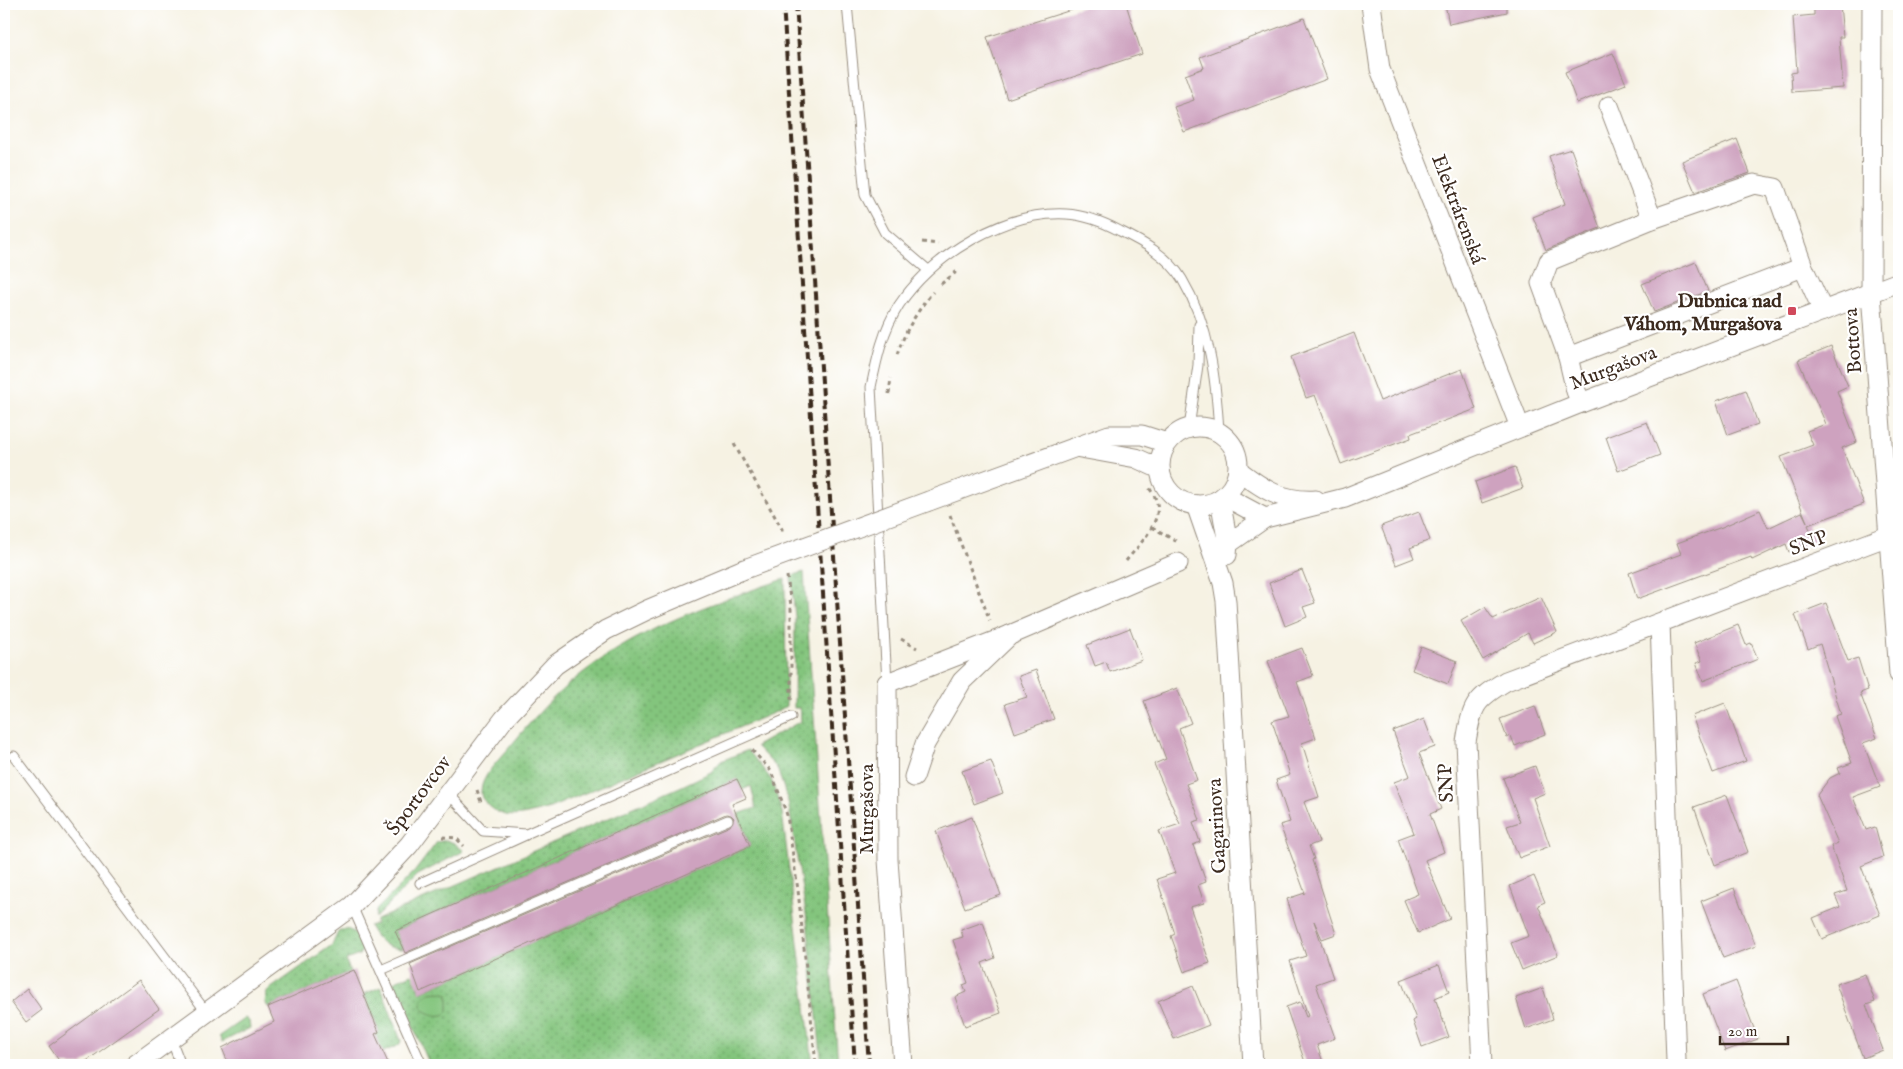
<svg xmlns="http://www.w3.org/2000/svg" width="1903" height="1069" font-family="'IM FELL English',serif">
<defs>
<pattern id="grass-dots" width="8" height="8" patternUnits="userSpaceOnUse" patternTransform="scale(1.25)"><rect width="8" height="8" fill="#83c57d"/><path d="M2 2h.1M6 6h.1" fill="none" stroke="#6ca066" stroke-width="1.8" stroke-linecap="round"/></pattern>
<pattern id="park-crowns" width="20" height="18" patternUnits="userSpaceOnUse" patternTransform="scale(1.25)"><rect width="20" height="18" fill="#83c57d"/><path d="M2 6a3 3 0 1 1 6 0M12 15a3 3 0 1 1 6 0" fill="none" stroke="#6ca066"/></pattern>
</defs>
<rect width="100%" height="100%" fill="#fff"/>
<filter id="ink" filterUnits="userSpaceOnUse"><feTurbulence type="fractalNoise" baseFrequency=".02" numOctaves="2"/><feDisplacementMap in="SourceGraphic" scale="10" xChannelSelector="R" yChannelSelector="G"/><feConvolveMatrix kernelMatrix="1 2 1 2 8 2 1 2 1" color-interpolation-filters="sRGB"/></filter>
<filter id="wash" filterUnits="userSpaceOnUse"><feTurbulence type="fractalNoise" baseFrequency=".0096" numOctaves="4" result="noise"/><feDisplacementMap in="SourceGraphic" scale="20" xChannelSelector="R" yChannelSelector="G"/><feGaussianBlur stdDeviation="1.12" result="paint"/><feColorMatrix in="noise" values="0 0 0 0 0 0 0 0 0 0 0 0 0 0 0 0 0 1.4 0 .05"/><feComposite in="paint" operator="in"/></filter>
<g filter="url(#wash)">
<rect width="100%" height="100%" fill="#f6f2e3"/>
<!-- grass -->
<g fill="url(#grass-dots)" stroke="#5f784e">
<polygon points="804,572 838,1065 822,1065 807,920 788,801 777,768 756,746 801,721 800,708 794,708 795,617 791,576"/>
<path d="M785,579L786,706L778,711L550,808C522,815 503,825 482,798C476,781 498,761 508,749C527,726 547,702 570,683C633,630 708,604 785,579Z"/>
<path d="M748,750L771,779L782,812L813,1065H430L393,982L412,974L420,992L750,846L738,814L756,808L751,786L742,790L737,779L395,931L403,949C386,949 377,941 369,926L376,924V920L682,786L711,772L721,761Z"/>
<polygon points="446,840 454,843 464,851 418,875 375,918 376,910 415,871 437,842"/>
<path d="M345,929C355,930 361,938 363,949L359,955L346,960L350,972L268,1007L265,1002L267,991L332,945L338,932Z"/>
<polygon points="381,987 401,1041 399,1045 355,1065 346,1065 339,1049 379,1032 364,994"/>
</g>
<!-- park -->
<polygon fill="url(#park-crowns)" stroke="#5f784e" points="245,1018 249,1021 250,1028 222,1042 219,1036"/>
<!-- pitch -->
<path fill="#83c57d" stroke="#5f784e" d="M439,992L448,994V1012C440,1019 430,1014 422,1009V998L430,993Z"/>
<g id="blocks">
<!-- building -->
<g fill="#cea2bf">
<polygon points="1090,4 1126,4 1142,54 1007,99 987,37"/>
<polygon points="1445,4 1507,4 1507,12 1449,24"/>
<polygon points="1814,4 1840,4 1843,37 1839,37 1843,88 1792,92 1791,73 1797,72 1793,17 1814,15"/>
<polygon points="1304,18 1327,79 1184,132 1174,107 1194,100 1185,75 1204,68 1200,57"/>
<polygon points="1613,53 1626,84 1577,103 1565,72"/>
<polygon points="1737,139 1750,173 1695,192 1682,161"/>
<polygon points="1571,149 1600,228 1546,250 1533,217 1565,204 1549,156"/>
<polygon points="1696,262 1708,291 1654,312 1642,284"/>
<polygon points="1354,333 1380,401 1462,369 1476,409 1410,434 1411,438 1341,464 1315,395 1306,398 1291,357"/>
<polygon points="1831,346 1848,386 1837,391 1857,442 1842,448 1864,504 1808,525 1815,540 1789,552 1786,544 1752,560 1751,557 1637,599 1629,573 1681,554 1677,543 1722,527 1760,510 1768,528 1802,512 1807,522 1781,457 1813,445 1807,431 1826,424 1798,360"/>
<polygon points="1746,390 1758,424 1728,435 1716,401"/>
<polygon points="1647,422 1660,455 1618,471 1606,437"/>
<polygon points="1515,467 1523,488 1482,503 1475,482"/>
<polygon points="1419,512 1430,540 1410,548 1414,558 1396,565 1381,526"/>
<polygon points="1302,570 1315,603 1303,607 1307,617 1285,626 1269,583"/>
<polygon points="1541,597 1557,632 1533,643 1528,633 1483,660 1461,621 1485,607 1493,619"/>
<polygon points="1826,603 1848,661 1858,658 1868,690 1860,693 1877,738 1863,743 1880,787 1853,797 1866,830 1875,827 1883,857 1861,866 1880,915 1822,939 1813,918 1840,907 1835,895 1847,891 1831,846 1838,843 1817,795 1830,778 1840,773 1838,768 1852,763 1835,716 1841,714 1820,644 1808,649 1795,615"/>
<polygon points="1738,625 1746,645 1751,643 1758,659 1703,681 1696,663 1702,661 1694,643"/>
<polygon points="1130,628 1142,660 1110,672 1106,662 1095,666 1087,645"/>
<polygon points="1421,647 1457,661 1448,684 1412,670"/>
<polygon points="1302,648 1313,676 1297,682 1316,738 1302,743 1319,797 1304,802 1319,842 1309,846 1314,859 1312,860 1336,934 1322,939 1314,921 1333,978 1316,984 1335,1038 1317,1045 1324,1065 1306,1065 1286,1007 1300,1002 1306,1017 1308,1016 1290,961 1306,956 1287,899 1305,893 1280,825 1290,822 1276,780 1290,775 1272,721 1289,716 1268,661"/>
<polygon points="1036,670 1054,719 1015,733 1005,704 1027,697 1019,676"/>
<polygon points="1177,688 1191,723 1179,728 1197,780 1186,784 1200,820 1193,822 1200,842 1193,845 1206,882 1198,885 1204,903 1190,907 1210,963 1184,972 1171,936 1175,934 1157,879 1175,873 1159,831 1180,824 1154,764 1166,759 1144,701"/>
<polygon points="1725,703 1746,761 1713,773 1692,716"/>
<polygon points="1535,706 1545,734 1515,746 1511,736 1507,738 1500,719"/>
<polygon points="1424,719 1435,747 1419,753 1441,809 1430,814 1444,852 1425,860 1450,919 1418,933 1404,900 1418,894 1398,839 1414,833 1394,782 1410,776 1393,731"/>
<polygon points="991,761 1003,793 974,804 962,771"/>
<polygon points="1535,766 1545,793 1533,798 1550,846 1519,858 1507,826 1520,822 1503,778"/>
<polygon points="737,779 746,798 732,804 750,846 420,992 410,964 730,826 734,818 731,815 726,814 405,953 395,931"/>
<polygon points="1727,795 1748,852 1715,865 1694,807"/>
<polygon points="972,817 1001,895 965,908 936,831"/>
<polygon points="1534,876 1545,902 1538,905 1558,955 1522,970 1511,943 1529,936 1510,886"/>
<polygon points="1734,888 1756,946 1723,958 1701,901"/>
<polygon points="983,922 995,958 982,963 1001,1013 965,1026 955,997 966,992 963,985 968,983 953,940 963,937 961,930"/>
<polygon points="1439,965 1449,992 1435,998 1449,1037 1422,1047 1413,1021 1416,1019 1401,980"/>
<polygon points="354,970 379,1032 375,1034 389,1065 229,1065 222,1048 274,1022 268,1007"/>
<polygon points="1865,974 1875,1002 1866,1005 1883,1050 1863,1058 1836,984"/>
<polygon points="139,980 159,1009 81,1065 62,1065 49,1046"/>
<polygon points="1736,981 1758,1039 1725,1051 1703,994"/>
<polygon points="1193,986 1209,1025 1174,1039 1158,1001"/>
<polygon points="1543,988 1553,1019 1526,1029 1516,998"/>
<polygon points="27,989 42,1010 26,1022 11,1002"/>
</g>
</g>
</g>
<g filter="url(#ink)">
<use href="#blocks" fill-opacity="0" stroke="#988e80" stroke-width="1"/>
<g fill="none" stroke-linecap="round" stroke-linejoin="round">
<!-- lane casing -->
<g stroke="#988e80" stroke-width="11">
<g id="lane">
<polyline points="847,4 865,195 885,233 928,270"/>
<polyline points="1189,428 1198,365 1199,325"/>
<path d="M887,683L871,387C877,358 883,330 899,305C933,255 1004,211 1066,214C1084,215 1105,223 1120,231C1143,242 1168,256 1182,279C1210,326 1216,379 1219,432"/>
<polyline points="14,756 207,1013"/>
<polyline points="448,793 483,831 526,834 791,717"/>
<polyline points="420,883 526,835"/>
<polyline points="352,906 422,1065"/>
<polyline points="381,970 728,820"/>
<polyline points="171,1039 181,1065"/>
</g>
</g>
<!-- street casing -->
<g stroke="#988e80" stroke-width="21">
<g id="street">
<polyline points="1371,4 1380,69 1520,427"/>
<polyline points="1872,4 1871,293 1899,674"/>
<polyline points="1609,106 1652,219"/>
<polyline points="1568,357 1803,267"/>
<polyline points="1581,403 1576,391 1568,357 1541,283 1549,261 1652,219 1754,184 1775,188 1803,267 1823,311"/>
<circle cx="1199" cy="466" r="39"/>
<polyline points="1075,447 1136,458 1160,469"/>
<path d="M1238,470C1264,490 1282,502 1316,500"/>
<polyline points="1224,496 1265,518"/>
<polyline points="1220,499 1228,544 1227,555"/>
<polyline points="929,501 1109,435 1142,435 1167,443"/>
<polyline points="1196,505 1223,583 1226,601 1253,1065"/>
<polyline points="1228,544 1265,518 1345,498 1581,403 1899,282"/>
<polyline points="1660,623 1676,1061"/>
<polyline points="914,777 925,744 962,681 1010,635 1178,563"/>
<polyline points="135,1065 352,906 409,845 504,719 555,665 606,630 647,610 742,570"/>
<polyline points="903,1065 888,860 887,683 1010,635"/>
<path d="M1482,1065L1466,742C1472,706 1474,700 1506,681L1888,536"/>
</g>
</g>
<!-- path -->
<g stroke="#988e80" stroke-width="3" stroke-dasharray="4 4" stroke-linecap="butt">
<polyline points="922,242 938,244"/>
<polyline points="941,284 955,273 953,270"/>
<path d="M897,355C905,331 917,311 933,292"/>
<polyline points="889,394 891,378"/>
<polyline points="734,444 782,529 782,535"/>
<polyline points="950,515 990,621"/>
<polyline points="1152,527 1179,543"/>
<path d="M1126,561C1138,546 1164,521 1156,500C1155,496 1151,491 1149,487"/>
<polyline points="787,576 791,606 791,702"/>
<polyline points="901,639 917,648"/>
<polyline points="752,750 771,771 787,815 798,890 816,1065"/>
<polyline points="477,790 482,805"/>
<polyline points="442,837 456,838 464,846"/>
</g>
<!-- lane -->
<use href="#lane" stroke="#fff" stroke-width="9"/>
<!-- street -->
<use href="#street" stroke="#fff" stroke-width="19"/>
<!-- rail -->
<g stroke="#3b2a1e" stroke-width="4" stroke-dasharray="8 4" stroke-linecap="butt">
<polyline points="783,4 855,1065"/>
<polyline points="796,4 869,1065"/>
</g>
<!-- street-bridge casing -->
<g stroke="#988e80" stroke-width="21" stroke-linecap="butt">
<polyline id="street-bridge" points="742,570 929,501"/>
</g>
<!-- street-bridge -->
<use href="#street-bridge" stroke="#fff" stroke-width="19"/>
</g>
</g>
<!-- markers -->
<rect fill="#d1495b" stroke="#fff" stroke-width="2" x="1787" y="306" width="10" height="10" rx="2.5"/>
<g text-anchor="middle" stroke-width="4.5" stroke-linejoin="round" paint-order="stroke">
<!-- street labels -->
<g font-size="20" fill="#3b2a1e" stroke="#fff">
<text transform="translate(1459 209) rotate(69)" y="7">Elektrárenská</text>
<text transform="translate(1852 341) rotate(-94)" y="7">Bottova</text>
<text transform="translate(1613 367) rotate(-21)" y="7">Murgašova</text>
<text transform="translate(1808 542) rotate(-21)" y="7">SNP</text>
<text transform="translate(1445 783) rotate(-93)" y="7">SNP</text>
<text transform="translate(418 795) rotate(-53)" y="7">Športovcov</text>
<text transform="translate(866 809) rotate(-90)" y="7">Murgašova</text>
<text transform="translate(1216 826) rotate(-93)" y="7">Gagarinova</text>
</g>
<!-- poi labels -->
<g font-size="20" font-weight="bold" fill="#3b2a1e" stroke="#fff" text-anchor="end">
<text x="1782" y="307">Dubnica nad<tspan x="1782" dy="23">Váhom, Murgašova</tspan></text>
</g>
</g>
<!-- margin -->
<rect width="1903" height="1069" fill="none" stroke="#fff" stroke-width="20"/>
<!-- scale -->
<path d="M1720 1036v8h68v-8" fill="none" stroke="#3b2a1e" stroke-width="2.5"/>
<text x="1728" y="1036" font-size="15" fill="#3b2a1e" stroke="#ffffff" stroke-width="4" paint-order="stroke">20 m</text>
</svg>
